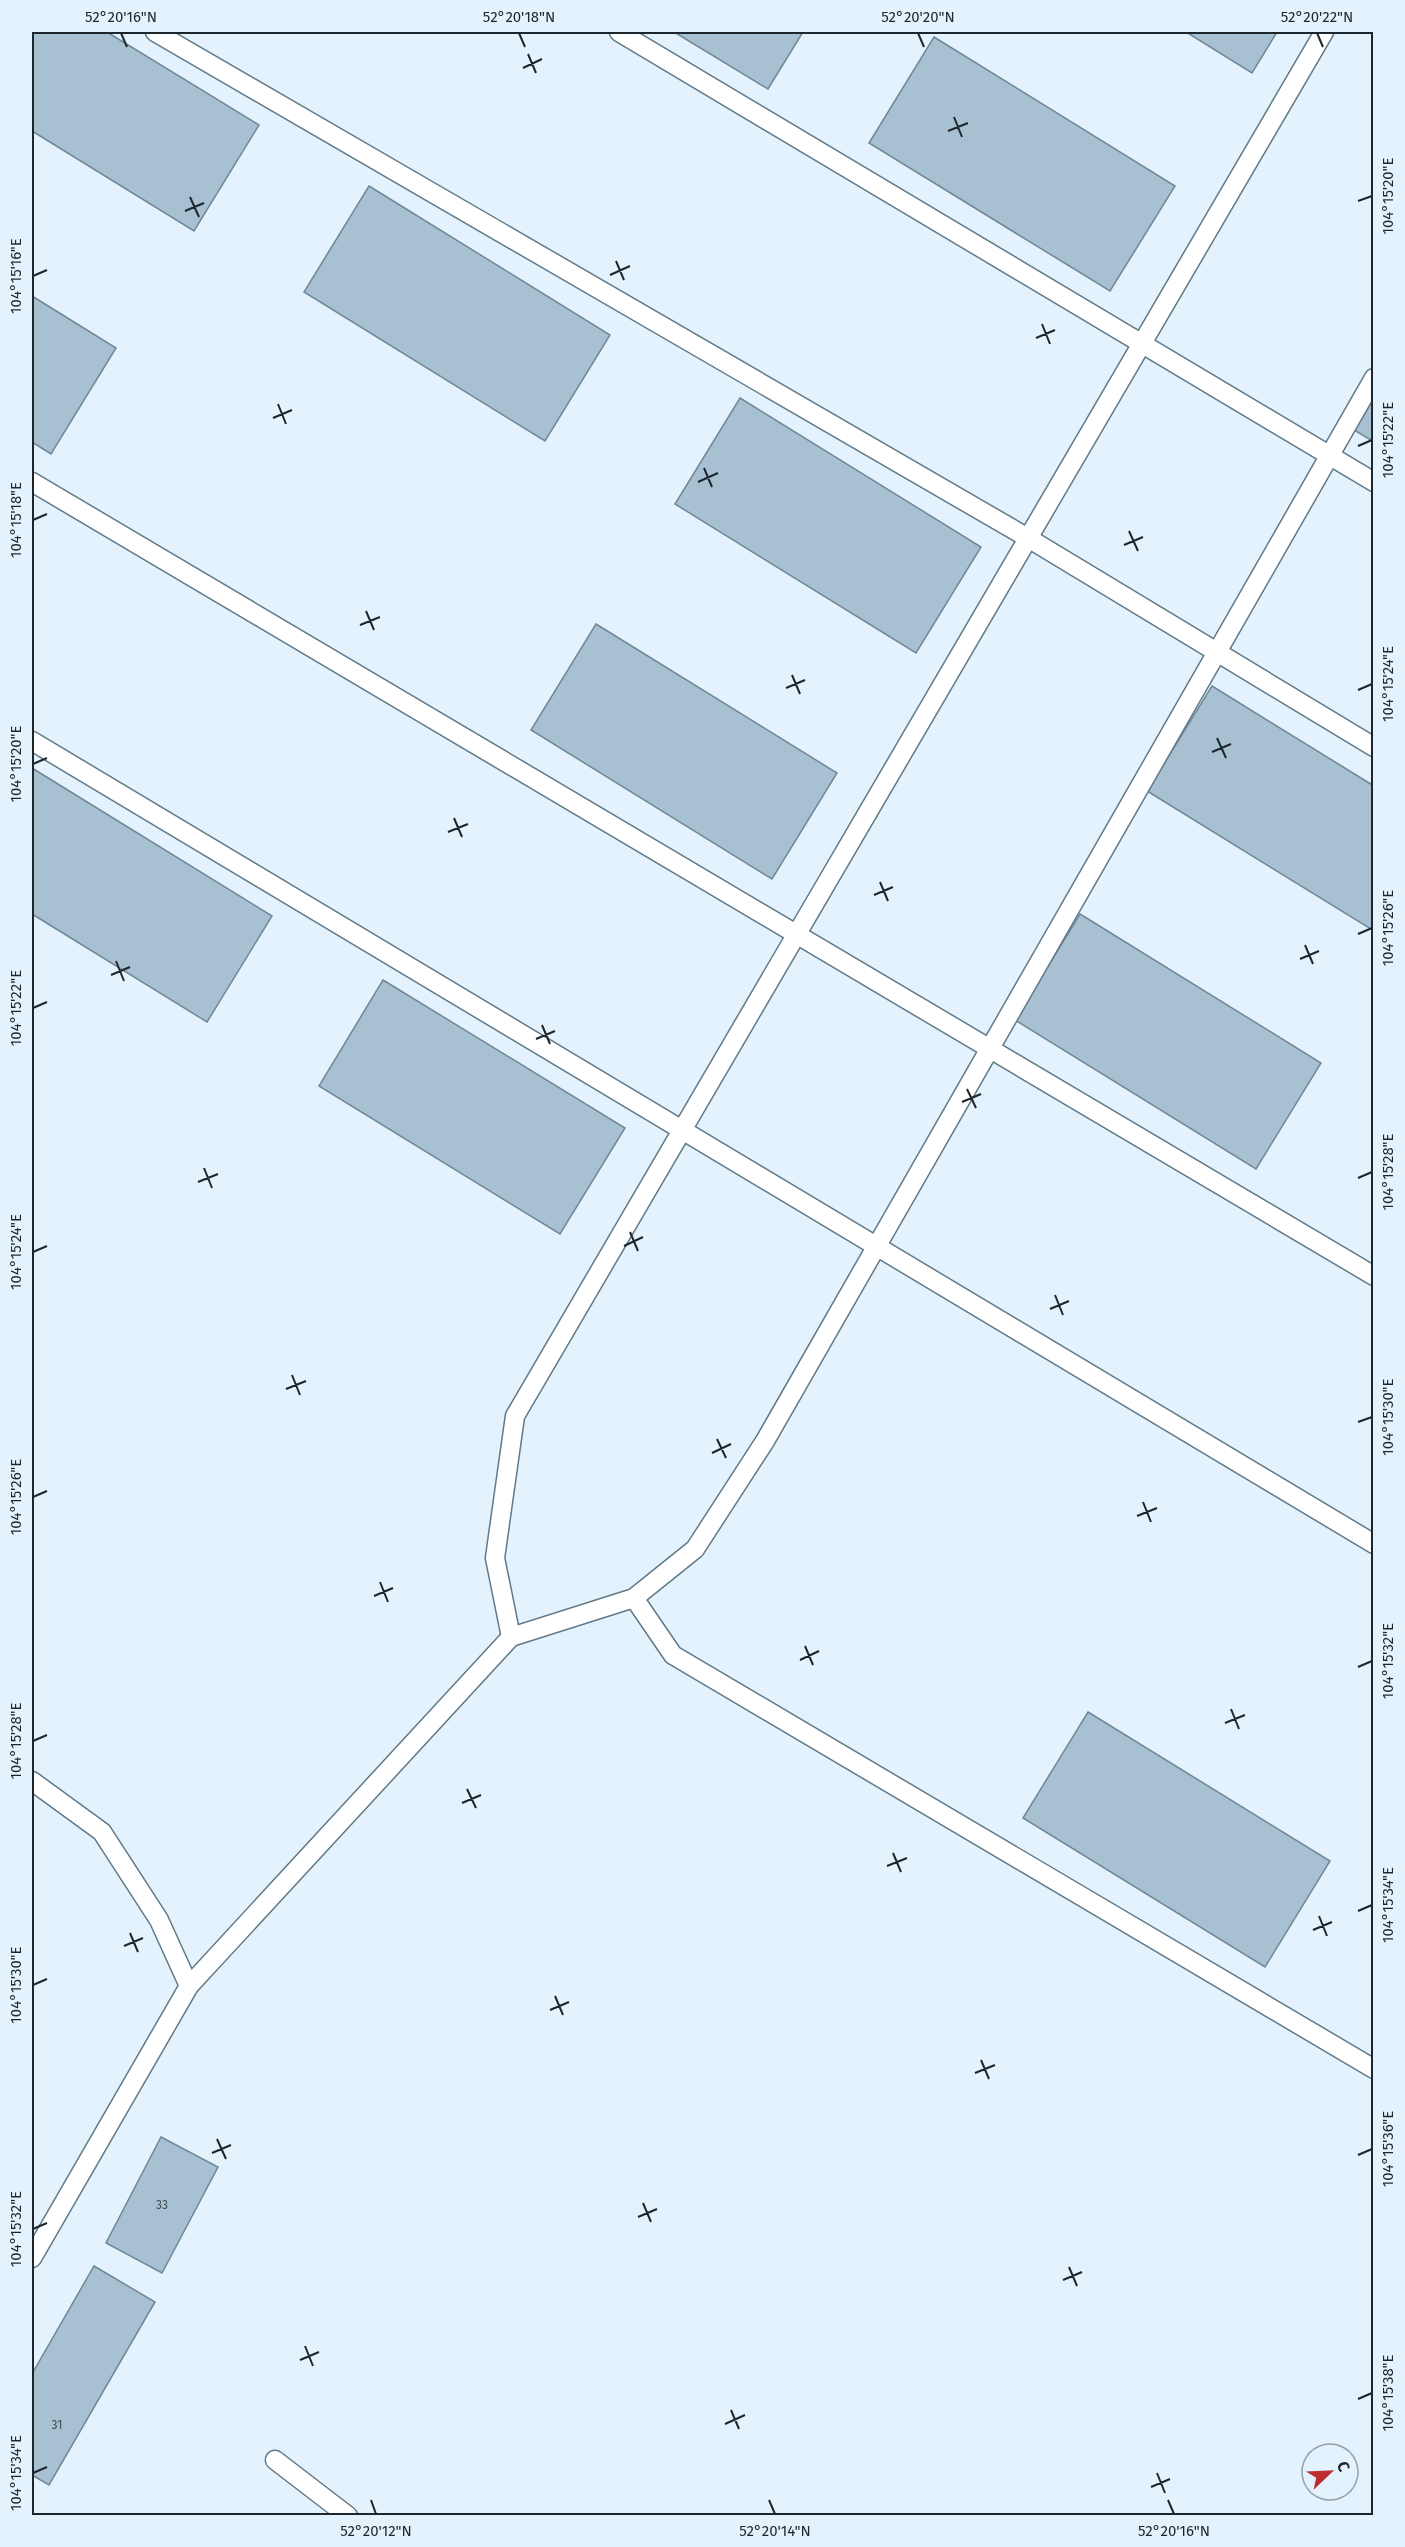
<svg xmlns="http://www.w3.org/2000/svg" width="1405" height="2547" font-family="'Fira Sans',sans-serif">
<rect width="100%" height="100%" fill="#e3f2fd"/>
<!-- building -->
<g fill="#a8c1d2" stroke="#6f8797" stroke-width="1.5">
<polygon points="32,32 107,32 259,125 194,231 32,131"/>
<polygon points="674,32 803,32 768,89"/>
<polygon points="1186,32 1277,32 1252,73"/>
<polygon points="934,37 1175,186 1110,291 869,143"/>
<polygon points="369,186 610,335 545,441 304,292"/>
<polygon points="32,296 116,348 51,454 32,442"/>
<polygon points="740,398 981,547 916,653 675,504"/>
<polygon points="1374,398 1374,442 1354,430"/>
<polygon points="596,624 837,773 772,879 531,730"/>
<polygon points="1212,686 1374,786 1374,931 1147,791"/>
<polygon points="32,768 272,916 207,1022 32,914"/>
<polygon points="1080,914 1321,1063 1256,1169 1015,1020"/>
<polygon points="383,980 625,1128 560,1234 319,1086"/>
<polygon points="1088,1712 1330,1861 1265,1967 1023,1818"/>
<polygon points="161,2137 218,2167 162,2273 106,2243"/>
<polygon points="94,2266 155,2302 49,2485 32,2475 32,2374"/>
</g>
<g fill="none" stroke-linecap="round" stroke-linejoin="round">
<!-- service casing -->
<g stroke="#617988" stroke-width="21">
<g id="service">
<polyline points="155,32 1028,538 1374,747"/>
<polyline points="619,32 1374,482"/>
<polyline points="32,482 1374,1276"/>
<polyline points="32,741 1374,1544"/>
<polyline points="634,1598 673,1655 1374,2069"/>
<polyline points="511,1637 495,1558 515,1416 1324,32"/>
<polyline points="32,1781 102,1832 159,1920 189,1986"/>
<polyline points="32,2258 189,1986 511,1637 634,1598 695,1549 765,1441 1374,378"/>
<polyline points="275,2460 348,2516"/>
</g>
</g>
<!-- service -->
<use href="#service" stroke="#fff" stroke-width="18"/>
</g>
<!-- ticks -->
<path fill="none" stroke="#1d262d" stroke-width="2" d="M121,33L127,47M519,33L525,47M918,33L924,47M1317,33L1323,47M528,54L536,73M523,68L542,59M954,117L962,137M948,131L968,123M190,197L199,217M1358,201L1372,196M185,211L204,203M616,261L624,280M610,275L630,266M33,276L47,270M1042,324L1050,344M1036,338L1055,330M278,404L286,424M273,418L292,410M1358,446L1372,440M704,468L712,487M698,482L718,473M33,520L47,514M1129,531L1138,551M1124,545L1143,537M366,611L374,630M360,625L380,617M792,675L800,694M786,688L805,680M1358,690L1372,684M1217,738L1226,758M1212,752L1231,744M33,764L47,758M454,818L462,837M448,832L468,824M880,882L888,901M874,895L893,887M1358,934L1372,928M1305,945L1313,964M1300,959L1319,951M116,961L124,981M111,975L130,967M33,1008L47,1002M542,1025L550,1044M536,1039L555,1031M967,1089L976,1108M962,1102L981,1094M204,1168L212,1188M1358,1178L1372,1172M198,1182L218,1174M630,1232L638,1251M624,1246L643,1237M33,1252L47,1246M1055,1295L1063,1315M1050,1309L1069,1301M292,1375L300,1395M286,1389L306,1381M1358,1422L1372,1417M717,1439L726,1458M712,1453L731,1444M33,1497L47,1491M1143,1502L1151,1522M1137,1516L1157,1508M380,1582L388,1602M374,1596L393,1588M805,1646L813,1665M800,1660L819,1651M1358,1667L1372,1661M1231,1709L1239,1729M1225,1723L1245,1715M33,1741L47,1735M467,1789L476,1808M462,1803L481,1795M893,1853L901,1872M887,1866L907,1858M1358,1911L1372,1905M1319,1916L1327,1936M1313,1930L1332,1922M130,1933L138,1952M124,1946L143,1938M33,1985L47,1979M555,1996L563,2015M550,2010L569,2002M981,2060L989,2079M975,2073L995,2065M217,2139L226,2159M212,2153L231,2145M1358,2155L1372,2149M643,2203L651,2222M638,2217L657,2209M33,2229L47,2223M1069,2267L1077,2286M1063,2280L1082,2272M305,2346L313,2366M300,2360L319,2352M1358,2399L1372,2393M731,2410L739,2429M725,2424L745,2415M33,2473L47,2467M1157,2473L1165,2493M1151,2487L1170,2479M371,2500L376,2514M769,2500L775,2514M1168,2500L1174,2514"/>
<g text-anchor="middle" stroke-width="4.5" stroke-linejoin="round" paint-order="stroke">
<!-- number labels -->
<g font-size="12" fill="#404d56">
<text x="162" y="2209">33</text>
<text x="57" y="2429">31</text>
</g>
</g>
<!-- border -->
<rect width="1405" height="2547" fill="none" stroke="#e3f2fd" stroke-width="66"/>
<!-- north arrow -->
<g transform="translate(1330 2472) rotate(67)"><circle r="28" fill="#e3f2fd" stroke="#94a0aa" stroke-width="1.5"/>
<path d="M0-4.5L10 22L0 15L-10 22Z" fill="#bc2c30"/>
<text y="-9" font-size="16" font-weight="bold" text-anchor="middle" fill="#1d262d">С</text>
</g>
<rect x="33" y="33" width="1339" height="2481" fill="none" stroke="#1d262d" stroke-width="2"/>
<g font-size="15" text-anchor="middle" fill="#1d262d">
<text x="121" y="22">52°20'16"N</text>
<text x="519" y="22">52°20'18"N</text>
<text x="918" y="22">52°20'20"N</text>
<text x="1317" y="22">52°20'22"N</text>
<text transform="translate(1388 196) rotate(-90)" y="5">104°15'20"E</text>
<text transform="translate(16 276) rotate(-90)" y="5">104°15'16"E</text>
<text transform="translate(1388 440) rotate(-90)" y="5">104°15'22"E</text>
<text transform="translate(16 520) rotate(-90)" y="5">104°15'18"E</text>
<text transform="translate(1388 684) rotate(-90)" y="5">104°15'24"E</text>
<text transform="translate(16 764) rotate(-90)" y="5">104°15'20"E</text>
<text transform="translate(1388 928) rotate(-90)" y="5">104°15'26"E</text>
<text transform="translate(16 1008) rotate(-90)" y="5">104°15'22"E</text>
<text transform="translate(1388 1172) rotate(-90)" y="5">104°15'28"E</text>
<text transform="translate(16 1252) rotate(-90)" y="5">104°15'24"E</text>
<text transform="translate(1388 1417) rotate(-90)" y="5">104°15'30"E</text>
<text transform="translate(16 1497) rotate(-90)" y="5">104°15'26"E</text>
<text transform="translate(1388 1661) rotate(-90)" y="5">104°15'32"E</text>
<text transform="translate(16 1741) rotate(-90)" y="5">104°15'28"E</text>
<text transform="translate(1388 1905) rotate(-90)" y="5">104°15'34"E</text>
<text transform="translate(16 1985) rotate(-90)" y="5">104°15'30"E</text>
<text transform="translate(1388 2149) rotate(-90)" y="5">104°15'36"E</text>
<text transform="translate(16 2229) rotate(-90)" y="5">104°15'32"E</text>
<text transform="translate(1388 2393) rotate(-90)" y="5">104°15'38"E</text>
<text transform="translate(16 2473) rotate(-90)" y="5">104°15'34"E</text>
<text x="376" y="2536">52°20'12"N</text>
<text x="775" y="2536">52°20'14"N</text>
<text x="1174" y="2536">52°20'16"N</text>
</g>
</svg>
